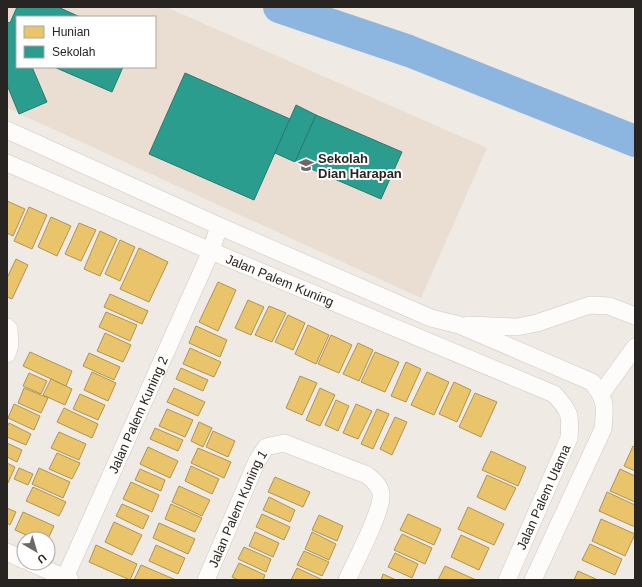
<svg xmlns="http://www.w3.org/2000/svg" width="642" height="587" font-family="Arial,sans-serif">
<rect width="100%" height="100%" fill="#f0eae4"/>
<!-- built -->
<path fill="#eaded3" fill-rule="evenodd" d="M7,7H166L487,148L421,298L7,108ZM17,17H155V67H17Z"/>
<!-- homes -->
<g fill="#e9c46a" stroke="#af9454">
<polygon points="7,201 25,209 13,236 7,233"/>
<polygon points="29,207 47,215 32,249 14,241"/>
<polygon points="51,217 71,226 57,256 38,247"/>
<polygon points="79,223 96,230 81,261 65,254"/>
<polygon points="100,231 117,239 100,276 84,269"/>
<polygon points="120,240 135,247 120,281 105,274"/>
<polygon points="139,248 168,262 149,302 120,289"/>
<polygon points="16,259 28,265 12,299 7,297 7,278"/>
<polygon points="218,282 236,290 218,331 199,322"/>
<polygon points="110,294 148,311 142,324 104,307"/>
<polygon points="248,300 264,307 251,335 235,328"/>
<polygon points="269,306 286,313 272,342 255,335"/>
<polygon points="106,312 137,325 130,341 99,327"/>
<polygon points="288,315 305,323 293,350 275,342"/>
<polygon points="308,325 329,335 316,364 295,354"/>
<polygon points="196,326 227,340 220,357 189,343"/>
<polygon points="105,333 131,345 123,362 97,351"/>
<polygon points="331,335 352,345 339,373 318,364"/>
<polygon points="358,343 373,350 359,381 343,374"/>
<polygon points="190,348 221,362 214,377 183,364"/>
<polygon points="30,352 72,371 66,386 23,366"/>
<polygon points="375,352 399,362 385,392 361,382"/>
<polygon points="89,353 120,367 114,380 83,366"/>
<polygon points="406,362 421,369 406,402 391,396"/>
<polygon points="181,368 208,380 203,391 176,379"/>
<polygon points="92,372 116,383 108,401 84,390"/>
<polygon points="427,372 449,382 434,415 411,405"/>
<polygon points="29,373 47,381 41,394 23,386"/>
<polygon points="300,376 317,383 302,415 286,408"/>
<polygon points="51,379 72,389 65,405 43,395"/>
<polygon points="454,382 471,390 457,422 439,414"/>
<polygon points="24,388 48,398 41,413 18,403"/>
<polygon points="174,388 205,402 198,416 167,402"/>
<polygon points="320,388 335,395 320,426 306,420"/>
<polygon points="475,393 497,402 481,437 459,427"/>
<polygon points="80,394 105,405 98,420 73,409"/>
<polygon points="336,400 349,406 338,431 325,425"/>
<polygon points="14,404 40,416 34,430 8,418"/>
<polygon points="356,404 372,411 358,439 343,433"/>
<polygon points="64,408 98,424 92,438 57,422"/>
<polygon points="167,409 193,420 185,437 159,426"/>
<polygon points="377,409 389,414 373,449 361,444"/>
<polygon points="395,417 407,422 392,455 380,449"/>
<polygon points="199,422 212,428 203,447 191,441"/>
<polygon points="9,423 31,434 26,445 7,437 7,427"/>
<polygon points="155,428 183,440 178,451 150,439"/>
<polygon points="213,431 235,441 228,457 206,447"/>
<polygon points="59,432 86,444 79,460 51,448"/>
<polygon points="7,443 22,450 17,462 7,457"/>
<polygon points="633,446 635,447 635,471 624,466"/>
<polygon points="148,447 178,461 170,478 140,464"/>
<polygon points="198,448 231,462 224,478 191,463"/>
<polygon points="491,451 526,467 518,486 482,470"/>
<polygon points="57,453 80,463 72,479 49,469"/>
<polygon points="7,463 15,467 8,483 7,482"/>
<polygon points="191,466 219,479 212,494 185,481"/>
<polygon points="19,468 33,474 28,485 14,479"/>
<polygon points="39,468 70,482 63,498 32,484"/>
<polygon points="140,469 165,480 161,491 135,480"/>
<polygon points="620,469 635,476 635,502 610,491"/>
<polygon points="487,475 516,488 505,510 477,497"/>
<polygon points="275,477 310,492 303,507 268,492"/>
<polygon points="131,482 159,495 152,512 123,499"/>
<polygon points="179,486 210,500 202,516 172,502"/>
<polygon points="33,487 66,502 59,516 26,501"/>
<polygon points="607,492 635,505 635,527 599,511"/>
<polygon points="269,497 295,510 290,522 263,510"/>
<polygon points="122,504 149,516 143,529 116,516"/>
<polygon points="171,504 202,518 195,532 165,519"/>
<polygon points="468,507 504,524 494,545 458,529"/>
<polygon points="7,508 16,512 10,525 7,523"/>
<polygon points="23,512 54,526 48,539 35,539 15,530"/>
<polygon points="262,514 290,527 284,540 256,527"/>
<polygon points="408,514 441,529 434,545 400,530"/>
<polygon points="319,515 343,526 337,541 312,530"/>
<polygon points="601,519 635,534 625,556 592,541"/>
<polygon points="114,522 142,535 132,555 105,542"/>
<polygon points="159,523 195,539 188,554 153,538"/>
<polygon points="255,532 279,543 273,557 249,546"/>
<polygon points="312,532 336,544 329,560 305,549"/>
<polygon points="402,534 432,548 425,564 394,550"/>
<polygon points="461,535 489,548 479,570 451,557"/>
<polygon points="590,544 622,559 615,575 582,560"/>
<polygon points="96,545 137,564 130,580 89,562"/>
<polygon points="156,545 185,558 178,574 149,561"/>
<polygon points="244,547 271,559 266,572 238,559"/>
<polygon points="304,551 329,562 322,576 297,565"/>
<polygon points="395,553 418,564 412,578 388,567"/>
<polygon points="239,563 265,575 263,580 238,580 232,577"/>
<polygon points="141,565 176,580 134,580"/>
<polygon points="445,566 476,580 438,580"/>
<polygon points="297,568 323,580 291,580"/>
<polygon points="578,571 598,580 574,580"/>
<polygon points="383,574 396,580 381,580"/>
</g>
<!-- schools -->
<g fill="#2a9d8f" stroke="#29796e">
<polygon points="17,7 45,7 48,8 48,7 58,7 80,17 17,17 17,67 32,67 47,102 19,114 7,85 7,22 10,23"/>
<polygon points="54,67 123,67 112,92"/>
<polygon points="185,73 290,119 254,200 149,154"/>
<polygon points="296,105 316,115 295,162 275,153"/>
<polygon points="316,115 402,152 381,199 295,162"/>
</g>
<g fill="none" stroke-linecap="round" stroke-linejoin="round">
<!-- river -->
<polyline stroke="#8cb6df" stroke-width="32" points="279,7 409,51 635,141"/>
<!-- minor casing -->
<g stroke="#ccc8c4" stroke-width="18">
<g id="minor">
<path d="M7,130L219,226L431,318L459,325L592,382C607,401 605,406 603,429L533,580"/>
<path id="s1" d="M7,163L211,251L554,394C570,411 571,415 569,438L507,580"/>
<polyline points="468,325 517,327 537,323 590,305 609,306 635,316"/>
<polyline points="7,327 9,329 10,345 7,354"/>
<polyline points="601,394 635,347"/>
<polyline points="7,552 24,560"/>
<polyline points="31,563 70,580"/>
<path id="s2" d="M64,580L211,251L219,226"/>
<path id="s3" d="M206,580L257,461L266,447L284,443L367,475C373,480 380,485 381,494C383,510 355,562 347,580"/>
</g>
</g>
<!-- minor -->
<use href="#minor" stroke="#fdfcfb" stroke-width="17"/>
</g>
<!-- icons -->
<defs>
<g id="school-bare" transform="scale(1.2)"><path d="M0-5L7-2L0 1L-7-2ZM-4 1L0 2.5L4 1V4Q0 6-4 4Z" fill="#6e6965" stroke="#fff" stroke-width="2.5" paint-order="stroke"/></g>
</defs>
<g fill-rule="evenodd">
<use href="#school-bare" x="306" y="165"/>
</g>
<g text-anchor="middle" stroke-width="4" stroke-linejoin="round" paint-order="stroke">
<!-- poi labels -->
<g font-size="13" font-weight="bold" fill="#282421" stroke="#fff" text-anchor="start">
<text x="318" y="163">Sekolah<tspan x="318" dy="15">Dian Harapan</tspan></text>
</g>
<!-- street labels -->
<g font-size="13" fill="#282421" stroke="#fff">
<text dy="5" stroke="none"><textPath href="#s1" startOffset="297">Jalan Palem Kuning</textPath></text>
<text dy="5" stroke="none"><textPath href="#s2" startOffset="181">Jalan Palem Kuning 2</textPath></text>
<text transform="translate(543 497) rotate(-66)" y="5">Jalan Palem Utama</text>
<text dy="5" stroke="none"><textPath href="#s3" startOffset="78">Jalan Palem Kuning 1</textPath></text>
</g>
</g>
<!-- border -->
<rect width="642" height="587" fill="none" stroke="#282421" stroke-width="16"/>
<!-- legend -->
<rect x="16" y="16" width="140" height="52" fill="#ffffff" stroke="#a9a7a6"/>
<rect x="24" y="26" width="20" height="12" fill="#e9c46a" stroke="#a9a7a6"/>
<text x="52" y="36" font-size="12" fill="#282421">Hunian</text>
<rect x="24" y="46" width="20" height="12" fill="#2a9d8f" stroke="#a9a7a6"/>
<text x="52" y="56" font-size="12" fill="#282421">Sekolah</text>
<!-- north arrow -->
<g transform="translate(36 551) rotate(142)"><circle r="19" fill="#ffffff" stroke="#a9a7a6"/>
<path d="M0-3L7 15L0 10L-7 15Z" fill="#6e6965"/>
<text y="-6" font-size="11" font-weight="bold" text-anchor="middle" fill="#282421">U</text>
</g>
</svg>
